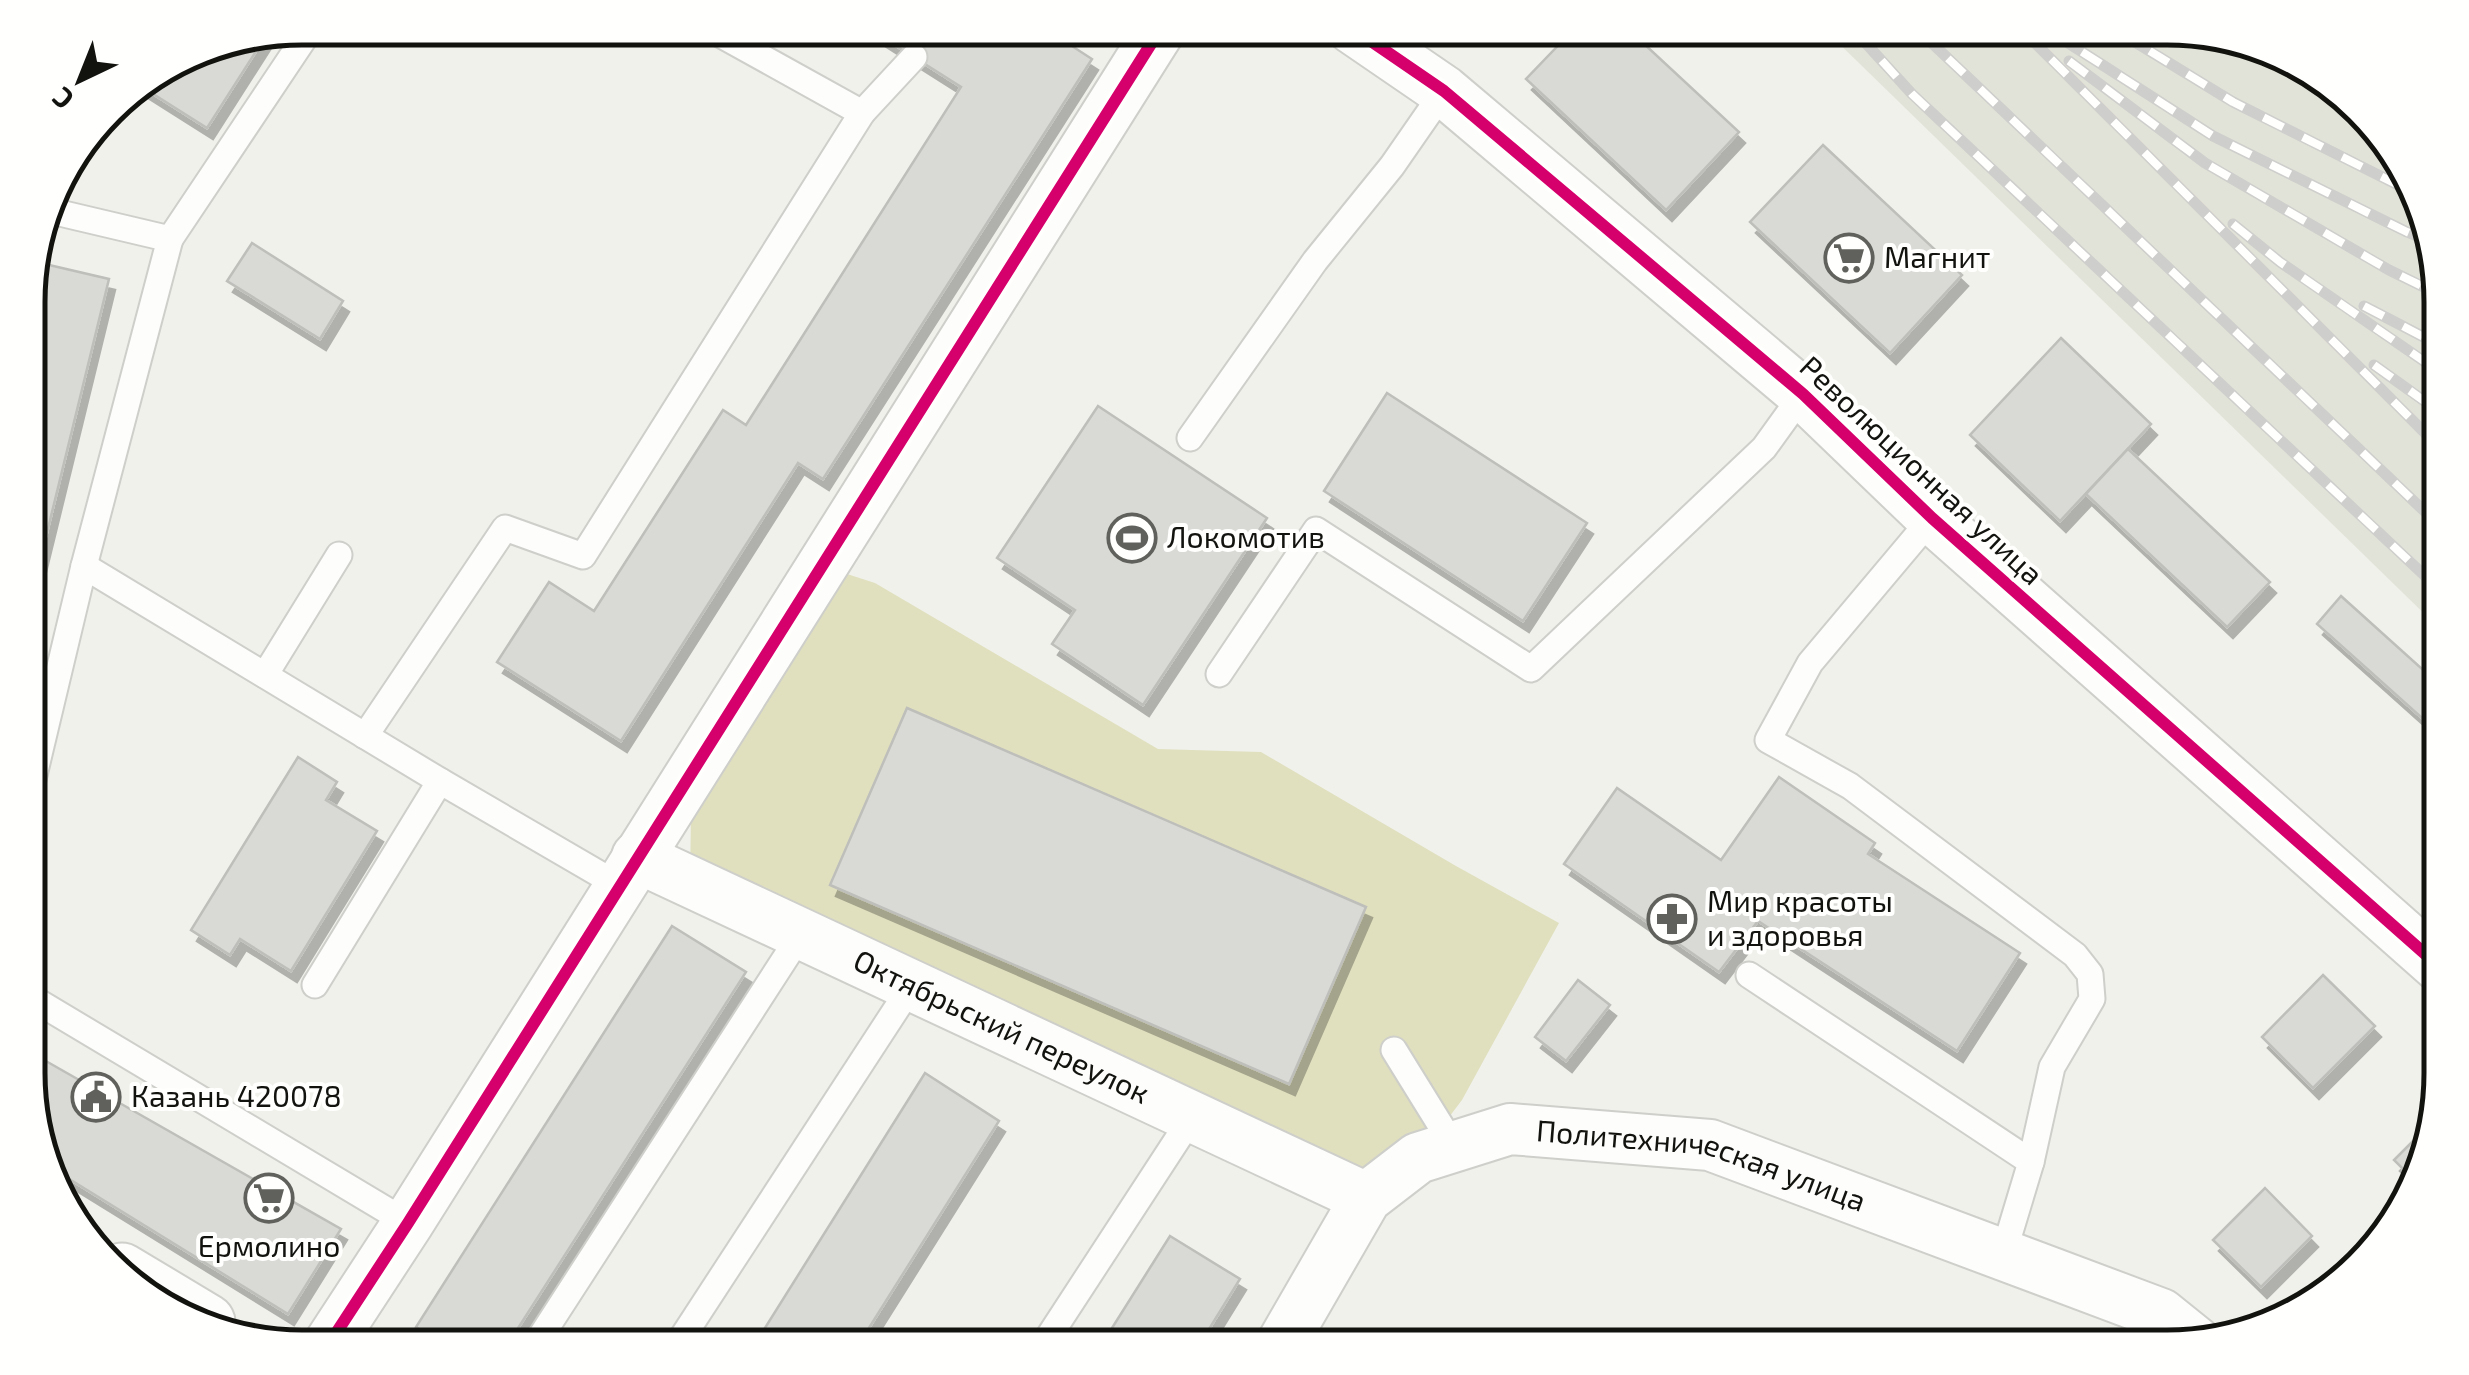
<svg xmlns="http://www.w3.org/2000/svg" width="2469" height="1375" font-family="'Exo 2',sans-serif">
<defs>
<filter id="shadow"><feDropShadow dx="6" dy="11" stdDeviation="0" flood-color="#0004"/></filter>
</defs>
<rect width="100%" height="100%" fill="#f0f1eb"/>
<!-- built -->
<polygon fill="#e2e3d8" points="1823,28 2168,28 2304,64 2396,150 2441,283 2441,630"/>
<!-- green -->
<polygon fill="#e0e0bf" points="844,573 875,583 1158,749 1261,752 1456,866 1559,923 1462,1100 1418,1158 1366,1198 690,881 691,814"/>
<!-- building -->
<g fill="#d9dad6" stroke="#bebebb" stroke-width="2.5" filter="url(#shadow)">
<polygon points="868,28 1044,28 1092,59 823,479 798,463 621,741 497,662 549,582 594,611 723,410 746,425 961,87"/>
<polygon points="1575,28 1627,28 1739,132 1666,210 1526,79"/>
<polygon points="267,34 207,128 139,85 197,48"/>
<polygon points="1823,145 1962,275 1890,353 1750,222"/>
<polygon points="252,243 343,301 320,339 227,281"/>
<polygon points="32,261 109,279 30,602 30,267"/>
<polygon points="2440,282 2441,283 2441,321 2428,315"/>
<polygon points="2061,338 2151,424 2060,521 1970,435"/>
<polygon points="1387,393 1587,523 1523,621 1324,491"/>
<polygon points="1098,406 1267,518 1143,705 1052,644 1075,610 997,558"/>
<polygon points="2128,449 2270,582 2227,627 2086,494"/>
<polygon points="2341,596 2441,686 2441,735 2317,624"/>
<polygon points="907,708 1366,907 1289,1084 830,885"/>
<polygon points="298,757 337,782 326,800 377,831 291,971 240,939 230,955 191,930"/>
<polygon points="1779,777 1875,843 1868,854 2020,953 1957,1051 1758,921 1719,972 1564,864 1617,788 1721,860"/>
<polygon points="672,926 746,972 506,1347 448,1347 416,1327"/>
<polygon points="2323,975 2375,1026 2313,1088 2262,1037"/>
<polygon points="1578,980 1610,1005 1566,1061 1535,1037"/>
<polygon points="30,1052 341,1229 288,1314 53,1169 30,1108"/>
<polygon points="925,1073 999,1121 857,1347 753,1347"/>
<polygon points="2431,1123 2414,1180 2394,1160"/>
<polygon points="2265,1188 2312,1236 2261,1287 2213,1240"/>
<polygon points="1170,1236 1240,1279 1198,1347 1100,1347"/>
</g>
<g fill="none" stroke-linecap="round" stroke-linejoin="round">
<!-- lane casing -->
<g stroke="#cececa" stroke-width="29">
<g id="lane">
<polyline points="862,113 914,57"/>
<polyline points="170,239 311,28"/>
<polyline points="1190,438 1315,261 1392,166 1444,91"/>
<polyline points="1932,518 1810,663 1768,740 1850,786 2075,955 2090,974 2092,999 2052,1067 2031,1162 2003,1255"/>
<polyline points="84,566 440,781 620,886"/>
<polyline points="1219,674 1316,530 1531,669 1764,448 1803,394"/>
<polyline points="265,675 339,555"/>
<polyline points="365,736 505,528 583,556 862,113 709,28"/>
<polyline points="30,792 84,566 170,239 47,210"/>
<polyline points="1749,975 2031,1162"/>
<polyline points="315,985 440,781"/>
<polyline points="30,997 408,1223"/>
<polyline points="1394,1050 1454,1147"/>
<polyline points="534,1347 801,934"/>
<polyline points="676,1347 912,985"/>
<polyline points="1042,1347 1192,1117"/>
</g>
</g>
<!-- street casing -->
<g stroke="#cececa" stroke-width="54">
<g id="street">
<polyline points="1352,28 1444,91 1803,394 1932,518 2441,968"/>
<path id="s1" d="M637,857L1366,1198"/>
<polyline points="327,1347 408,1223 1161,28"/>
<path id="s2" d="M1280,1347L1366,1198L1418,1158L1510,1129L1710,1145L2161,1314L2197,1343"/>
</g>
</g>
<!-- secondary casing -->
<g stroke="#cececa" stroke-width="59">
<polyline id="secondary" points="122,1271 207,1322"/>
</g>
<!-- lane -->
<use href="#lane" stroke="#fdfdfc" stroke-width="25"/>
<!-- street -->
<use href="#street" stroke="#fdfdfc" stroke-width="50"/>
<!-- secondary -->
<use href="#secondary" stroke="#fdfdfc" stroke-width="55"/>
<!-- rail casing -->
<g stroke="#cececc" stroke-width="11">
<g id="rail">
<polyline points="1852,28 1912,94 2441,591"/>
<polyline points="1916,28 2441,527"/>
<polyline points="2020,28 2441,449"/>
<polyline points="2045,28 2213,136 2407,232 2426,240"/>
<polyline points="2112,28 2233,102 2410,191"/>
<polyline points="2069,61 2205,163 2389,270 2436,293"/>
<polyline points="2233,224 2280,262 2441,373"/>
<polyline points="2364,306 2441,346"/>
<polyline points="2374,365 2441,413"/>
</g>
</g>
<!-- rail -->
<use href="#rail" stroke="#fffffe" stroke-width="8" stroke-dasharray="22" stroke-linecap="butt"/>
<!-- cycleway casing -->
<g stroke="#fffffe" stroke-width="19">
<g id="cycleway">
<polyline points="1352,28 1444,91 1803,394 1932,518 2441,968"/>
<polyline points="327,1347 408,1223 1161,28"/>
</g>
</g>
<!-- cycleway -->
<use href="#cycleway" stroke="#d6006c" stroke-width="12"/>
</g>
<!-- icons -->
<defs>
<g id="supermarket-ring" transform="scale(2.5)"><circle r="9.5" fill="#fffffe" stroke="#60605c" stroke-width="1.5"/><path d="M-6-5.5h2.5l.6 2H6L4.5 2H-2.5L-4.4-4H-6ZM-1.5 3.2a1.3 1.3 0 1 0 .1 0ZM3 3.2a1.3 1.3 0 1 0 .1 0Z" fill="#60605c"/></g>
<g id="stadium-ring" transform="scale(2.5)"><circle r="9.5" fill="#fffffe" stroke="#60605c" stroke-width="1.5"/><path d="M0-5a6.5 5 0 1 0 0 10a6.5 5 0 1 0 0-10ZM-3.5-1.8h7v3.6h-7Z" fill="#60605c"/></g>
<g id="pharmacy-ring" transform="scale(2.5)"><circle r="9.5" fill="#fffffe" stroke="#60605c" stroke-width="1.5"/><path d="M-2-6h4v4h4v4h-4v4h-4v-4h-4v-4h4Z" fill="#60605c"/></g>
<g id="civic-ring" transform="scale(2.5)"><circle r="9.5" fill="#fffffe" stroke="#60605c" stroke-width="1.5"/><path d="M-.6-6.5H3V-4.5H.6V-3L4-1V1h2V6H-6V1h2V-1L-.6-3ZM-1.2 2.5V6h2.4V2.5Z" fill="#60605c"/></g>
</defs>
<g fill-rule="evenodd">
<use href="#supermarket-ring" x="1849" y="258"/>
<use href="#stadium-ring" x="1132" y="538"/>
<use href="#pharmacy-ring" x="1672" y="919"/>
<use href="#civic-ring" x="96" y="1097"/>
<use href="#supermarket-ring" x="269" y="1198"/>
</g>
<g text-anchor="middle" stroke-width="8" stroke-linejoin="round" paint-order="stroke">
<!-- poi labels -->
<g font-size="30" fill="#12120f" stroke="#fffffe" text-anchor="start">
<text x="1884" y="268">Магнит</text>
<text x="1167" y="548">Локомотив</text>
<text x="1707" y="912">Мир красоты<tspan x="1707" dy="34">и здоровья</tspan></text>
<text x="131" y="1107">Казань 420078</text>
<text x="269" y="1257" text-anchor="middle">Ермолино</text>
</g>
<!-- street labels -->
<g font-size="30" fill="#12120f" stroke="#fffffe">
<text transform="translate(1921 471) rotate(43)" y="10">Революционная улица</text>
<text dy="10" stroke="none"><textPath href="#s1" startOffset="402">Октябрьский переулок</textPath></text>
<text dy="10" stroke="none"><textPath href="#s2" startOffset="530">Политехническая улица</textPath></text>
</g>
</g>
<!-- crop -->
<path d="M0 0H2469V1375H0ZM302 45H2167A257 257 0 0 1 2424 302V1073A257 257 0 0 1 2167 1330H302A257 257 0 0 1 45 1073V302A257 257 0 0 1 302 45Z" fill="#fffffe" fill-rule="evenodd"/>
<path fill="none" stroke="#12120f" stroke-width="5" d="M302 45H2167A257 257 0 0 1 2424 302V1073A257 257 0 0 1 2167 1330H302A257 257 0 0 1 45 1073V302A257 257 0 0 1 302 45Z"/>
<!-- north arrow -->
<g transform="translate(80 80) rotate(223)" stroke="#fffffe" stroke-width="8" paint-order="stroke">
<path d="M0-8L18 38L0 25L-18 38Z" fill="#12120f"/>
<text y="-15" font-size="28" font-weight="bold" text-anchor="middle" fill="#12120f">С</text>
</g>
</svg>
